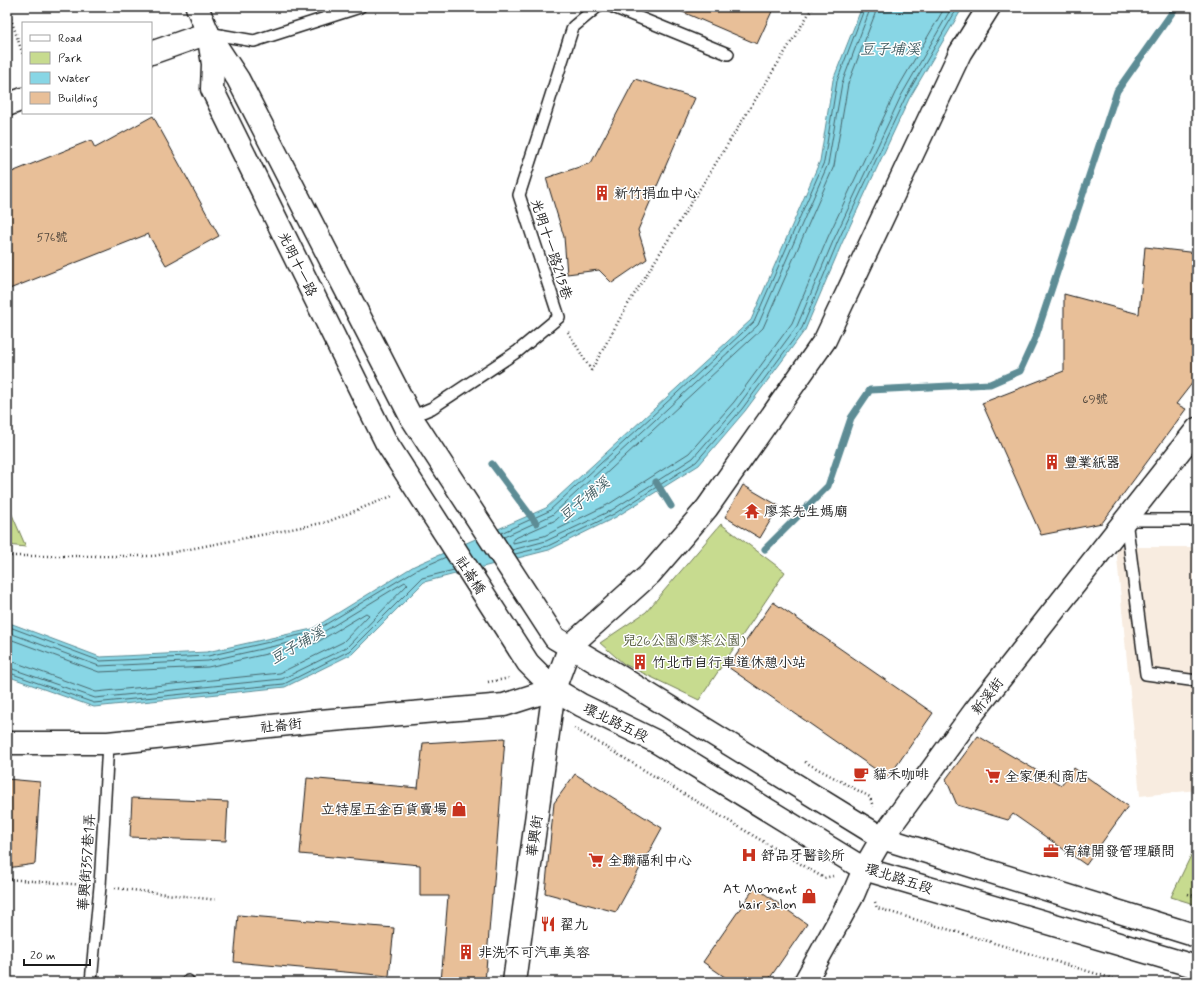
<svg xmlns="http://www.w3.org/2000/svg" width="1204" height="989" font-family="Mynerve,'LXGW WenKai TC',sans-serif">
<rect width="100%" height="100%" fill="#fff"/>
<filter id="ink" filterUnits="userSpaceOnUse"><feTurbulence type="fractalNoise" baseFrequency=".025" numOctaves="2"/><feDisplacementMap in="SourceGraphic" scale="8" xChannelSelector="R" yChannelSelector="G"/><feConvolveMatrix kernelMatrix="1 2 1 2 8 2 1 2 1" color-interpolation-filters="sRGB"/></filter>
<g filter="url(#ink)">
<!-- built -->
<polygon fill="#f8ece0" points="1116,547 1197,547 1197,790 1140,796"/>
<!-- green -->
<g fill="#c7db8f" stroke="#727c56">
<polygon points="7,503 26,547 7,545"/>
<polygon points="721,524 785,572 699,700 624,664 600,643 646,612"/>
<polygon points="1197,843 1197,905 1171,897"/>
</g>
<!-- water -->
<polygon fill="#88d6e5" stroke="#5d8c95" points="862,7 963,7 909,99 842,243 805,330 745,411 699,465 616,517 549,550 424,582 352,654 285,687 94,707 7,676 7,622 100,657 207,652 312,629 414,566 546,508 751,320 820,161 833,80"/>
<g fill="none" stroke-linecap="round" stroke-linejoin="round">
<!-- shore -->
<g stroke="#47666c" stroke-width="1">
<polyline points="876,7 875,14 848,84 834,166 763,328 556,520 513,539 513,543 544,536 609,504 689,453 734,402 792,323 828,237 895,93 945,7"/>
<polyline points="501,533 549,511 754,322 824,162 837,81 865,7"/>
<polyline points="504,537 552,515 758,325 828,164 842,83 869,12 870,7"/>
<polyline points="512,550 546,541 612,510 693,458 738,406 797,326 834,239 901,96 952,7"/>
<polyline points="515,554 548,546 614,514 696,462 742,409 802,328 838,241 905,98 958,7"/>
<polyline points="7,626 100,661 208,656 313,632 416,570 446,557"/>
<polyline points="7,632 99,666 208,661 315,637 405,582 408,584 347,647 282,679 95,698 7,667"/>
<polyline points="7,638 99,672 208,667 316,643 366,613 369,615 343,642 280,673 96,692 14,662 7,661"/>
<polyline points="7,672 94,703 284,684 349,651 422,578 454,570"/>
</g>
<!-- stream -->
<g stroke="#5d8c95" stroke-width="7">
<polyline points="492,464 536,523"/>
<polyline points="656,482 671,506"/>
<polyline points="765,549 828,486 851,418 870,390 990,384 1020,371 1036,336 1117,91 1176,7"/>
</g>
</g>
<!-- building -->
<g fill="#e8bf98" stroke="#1c1c1c">
<polygon points="671,7 774,7 757,44"/>
<polygon points="635,79 695,98 638,230 647,259 612,283 599,270 567,274 564,237 546,178 591,163"/>
<polygon points="153,116 219,236 166,265 148,234 7,290 7,174 91,140 95,148"/>
<polygon points="1145,247 1197,253 1197,377 1176,404 1186,409 1102,523 1041,535 982,403 1064,371 1064,294 1139,314"/>
<polygon points="743,485 779,506 760,538 725,517"/>
<polygon points="773,602 933,713 888,778 728,667"/>
<polygon points="978,736 1061,785 1074,768 1128,806 1086,865 1013,814 1008,820 957,805 946,779"/>
<polygon points="505,738 493,895 492,895 485,982 441,982 448,896 420,896 420,865 300,854 307,778 418,788 423,743"/>
<polygon points="575,774 662,828 616,912 545,893 554,803"/>
<polygon points="7,779 40,782 35,864 7,868"/>
<polygon points="132,798 228,802 226,841 130,837"/>
<polygon points="755,887 807,924 767,982 732,982 703,962"/>
<polygon points="238,915 394,928 389,976 234,962"/>
</g>
<g fill="none" stroke-linecap="round" stroke-linejoin="round">
<!-- service casing -->
<g stroke="#1c1c1c" stroke-width="14">
<g id="service">
<polyline points="613,7 728,54"/>
<polyline points="208,33 254,41 360,7"/>
<polyline points="411,417 432,408 518,351 559,317 519,195 573,27 597,7"/>
<polyline points="1197,520 1126,520 1146,674 1197,681"/>
<polyline points="91,982 100,886 108,743"/>
<polyline points="188,982 188,981"/>
</g>
</g>
<!-- minor casing -->
<g stroke="#1c1c1c" stroke-width="25">
<polyline id="minor" points="7,743 108,743 309,722 504,705 554,689 570,646 650,574 707,508 825,340 960,53 989,7"/>
</g>
<!-- tertiary casing -->
<g stroke="#1c1c1c" stroke-width="25">
<g id="tertiary">
<polyline points="197,7 208,33 213,64 212,89 386,442 528,663 554,689 581,705 657,742 864,869 1197,967"/>
<polyline points="213,41 238,79 411,417 555,638 601,665 882,838 1197,936"/>
<polyline points="151,53 208,33"/>
<polyline points="7,105 23,99"/>
<polyline points="514,982 554,689"/>
<polyline points="805,982 853,895 864,869 882,838 974,712 1197,429"/>
</g>
</g>
<!-- path -->
<g stroke="#1c1c1c" stroke-width="2.5" stroke-dasharray="1 3" stroke-linecap="butt">
<polyline points="7,7 23,55"/>
<polyline points="568,332 591,370"/>
<polyline points="591,371 627,306 813,7"/>
<polyline points="7,556 154,556 327,522 392,496"/>
<polyline points="488,682 511,678"/>
<polyline points="574,728 824,878 833,876"/>
<polyline points="805,762 870,797 873,807"/>
<polyline points="7,879 84,885"/>
<polyline points="115,888 217,900"/>
<polyline points="1188,894 1197,897"/>
<polyline points="875,902 877,908 1124,982"/>
</g>
<!-- service -->
<use href="#service" stroke="#fff" stroke-width="11"/>
<!-- minor -->
<use href="#minor" stroke="#fff" stroke-width="22"/>
<!-- tertiary -->
<use href="#tertiary" stroke="#fff" stroke-width="22"/>
</g>
</g>
<!-- icons -->
<defs>
<g id="building-bare" transform="scale(1.2)"><path d="M-4-6H4V6H1V3H-1V6H-4ZM-2.5-4.3h1.7v1.8h-1.7ZM.8-4.3h1.7v1.8H.8ZM-2.5-1h1.7V.8h-1.7ZM.8-1h1.7V.8H.8Z" fill="#c8321e" stroke="#fff" stroke-width="2.5" paint-order="stroke"/></g>
<g id="temple-bare" transform="scale(1.2)"><path d="M0-6L5-2H3V0L6.5 2.5H4V6H1.5V3h-3V6H-4V2.5H-6.5L-3 0V-2H-5Z" fill="#c8321e" stroke="#fff" stroke-width="2.5" paint-order="stroke"/></g>
<g id="cafe-bare" transform="scale(1.2)"><path d="M-5.5-4.5H6V0H3Q3 3.5 0 3.5H-2.5Q-5.5 3.5-5.5 0ZM3-3.2v2h1.7v-2ZM-6 4.5H4V6H-6Z" fill="#c8321e" stroke="#fff" stroke-width="2.5" paint-order="stroke"/></g>
<g id="supermarket-bare" transform="scale(1.2)"><path d="M-6-5.5h2.5l.6 2H6L4.5 2H-2.5L-4.4-4H-6ZM-1.5 3.2a1.3 1.3 0 1 0 .1 0ZM3 3.2a1.3 1.3 0 1 0 .1 0Z" fill="#c8321e" stroke="#fff" stroke-width="2.5" paint-order="stroke"/></g>
<g id="shop-bare" transform="scale(1.2)"><path d="M-5-2.5h2.3a2.7 3.5 0 0 1 5.4 0H5L5.5 6h-11ZM-1.5-2.5h3a1.5 2.3 0 0 0-3 0Z" fill="#c8321e" stroke="#fff" stroke-width="2.5" paint-order="stroke"/></g>
<g id="office-bare" transform="scale(1.2)"><path d="M-6-3h4V-5.5h4V-3h4V5H-6ZM-1-4.5V-3h2v-1.5ZM-6 0V1H6V0Z" fill="#c8321e" stroke="#fff" stroke-width="2.5" paint-order="stroke"/></g>
<g id="hospital-bare" transform="scale(1.2)"><path d="M-5-5h3v3.5h4V-5h3V5h-3V1.5h-4V5h-3Z" fill="#c8321e" stroke="#fff" stroke-width="2.5" paint-order="stroke"/></g>
<g id="restaurant-bare" transform="scale(1.2)"><path d="M-5-6h1v4h1v-4h1v4h1v-4h1v5L-1.5 .5V6h-2V.5L-5-1ZM5-6V6H3V1.5H1.5Q1.5-4 5-6Z" fill="#c8321e" stroke="#fff" stroke-width="2.5" paint-order="stroke"/></g>
</defs>
<g fill-rule="evenodd">
<use href="#building-bare" x="602" y="193"/>
<use href="#building-bare" x="1052" y="462"/>
<use href="#temple-bare" x="752" y="511"/>
<use href="#building-bare" x="640" y="662"/>
<use href="#cafe-bare" x="861" y="774"/>
<use href="#supermarket-bare" x="993" y="776"/>
<use href="#shop-bare" x="459" y="809"/>
<use href="#office-bare" x="1051" y="851"/>
<use href="#hospital-bare" x="749" y="855"/>
<use href="#supermarket-bare" x="596" y="860"/>
<use href="#shop-bare" x="809" y="896"/>
<use href="#restaurant-bare" x="548" y="924"/>
<use href="#building-bare" x="466" y="952"/>
</g>
<g text-anchor="middle" stroke-width="3" stroke-linejoin="round" paint-order="stroke">
<!-- number labels -->
<g font-size="12" fill="#4f453b">
<text x="52" y="241">576號</text>
<text x="1095" y="403">69號</text>
</g>
<!-- poi labels -->
<g font-size="14" fill="#1c1c1c" stroke="#fff" text-anchor="start">
<text x="614" y="198">新竹捐血中心</text>
<text x="1064" y="467">豐業紙器</text>
<text x="764" y="516">廖茶先生媽廟</text>
<text x="652" y="667">竹北市自行車道休憩小站</text>
<text x="873" y="779">貓禾咖啡</text>
<text x="1005" y="781">全家便利商店</text>
<text x="447" y="814" text-anchor="end">立特屋五金百貨賣場</text>
<text x="1063" y="856">宥緯開發管理顧問</text>
<text x="761" y="860">舒品牙醫診所</text>
<text x="608" y="865">全聯福利中心</text>
<text x="797" y="893" text-anchor="end">At Moment<tspan x="797" dy="16">hair salon</tspan></text>
<text x="560" y="929">翟九</text>
<text x="478" y="957">非洗不可汽車美容</text>
</g>
<!-- street labels -->
<g font-size="14" fill="#1c1c1c" stroke="#fff">
<text transform="translate(552 249) rotate(72)" y="5">光明十一路215巷</text>
<text transform="translate(298 264) rotate(64)" y="5">光明十一路</text>
<text transform="translate(471 575) rotate(57)" y="5">社崙橋</text>
<text transform="translate(987 696) rotate(-52)" y="5">新溪街</text>
<text transform="translate(616 722) rotate(26)" y="5">環北路五段</text>
<text transform="translate(281 725) rotate(-6)" y="5">社崙街</text>
<text transform="translate(534 836) rotate(-82)" y="5">華興街</text>
<text transform="translate(86 862) rotate(-86)" y="5">華興街357巷1弄</text>
<text transform="translate(899 878) rotate(18)" y="5">環北路五段</text>
</g>
<!-- park labels -->
<g font-size="14" fill="#585f44" stroke="#fff">
<text x="684" y="645">兒26公園(廖茶公園)</text>
</g>
<!-- water labels -->
<g font-size="15" font-style="italic" fill="#425d62" stroke="#fff">
<text x="890" y="54">豆子埔溪</text>
<text transform="translate(584 499) rotate(-39)" y="5">豆子埔溪</text>
<text transform="translate(297 645) rotate(-30)" y="5">豆子埔溪</text>
</g>
</g>
<!-- margin -->
<rect width="1204" height="989" fill="none" stroke="#fff" stroke-width="24"/>
<rect x="12" y="12" width="1180" height="965" fill="none" stroke="#1c1c1c" stroke-width="1.5" filter="url(#ink)"/>
<!-- legend -->
<rect x="22" y="22" width="130" height="92" fill="#ffffff" stroke="#a4a4a4"/>
<rect x="30" y="35" width="20" height="6" fill="#ffffff" stroke="#a4a4a4"/>
<text x="58" y="42" font-size="12" fill="#1c1c1c">Road</text>
<rect x="30" y="52" width="20" height="12" fill="#c7db8f" stroke="#a4a4a4"/>
<text x="58" y="62" font-size="12" fill="#1c1c1c">Park</text>
<rect x="30" y="72" width="20" height="12" fill="#88d6e5" stroke="#a4a4a4"/>
<text x="58" y="82" font-size="12" fill="#1c1c1c">Water</text>
<rect x="30" y="92" width="20" height="12" fill="#e8bf98" stroke="#a4a4a4"/>
<text x="58" y="102" font-size="12" fill="#1c1c1c">Building</text>
<!-- scale -->
<path d="M24 959v6h66v-6" fill="none" stroke="#1c1c1c" stroke-width="2"/>
<text x="30" y="959" font-size="12" fill="#1c1c1c" stroke="#ffffff" stroke-width="3" paint-order="stroke">20 m</text>
</svg>
